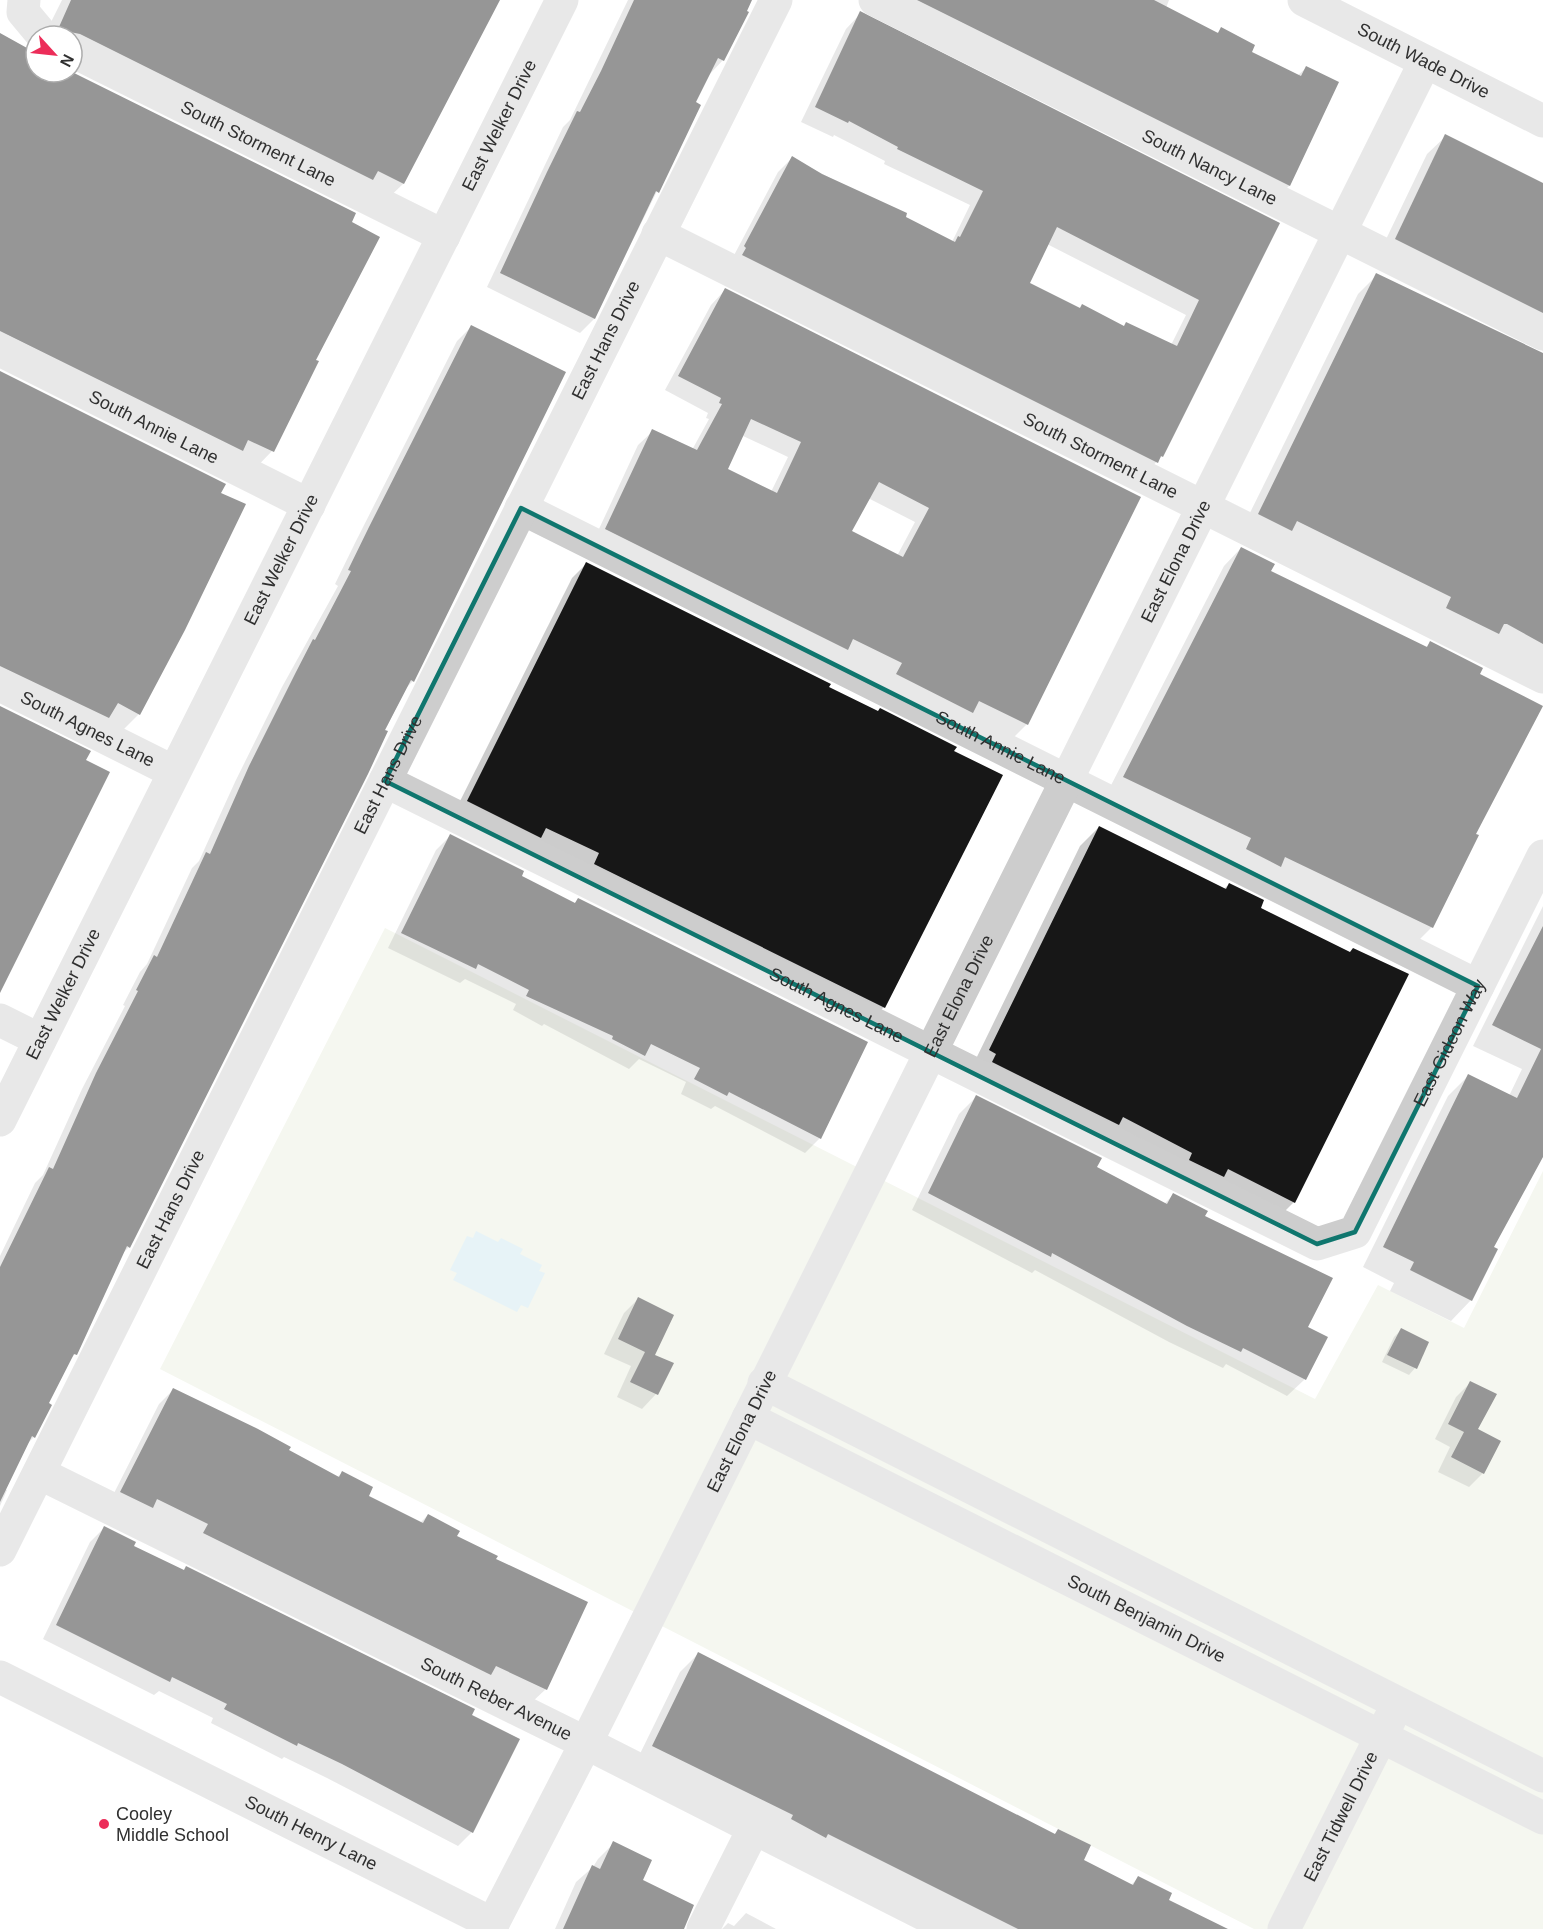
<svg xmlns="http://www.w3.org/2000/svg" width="1543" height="1929" font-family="Arial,sans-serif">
<rect width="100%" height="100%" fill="#fff"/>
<!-- green -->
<polygon fill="#e8eddd" points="385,928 1315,1399 1378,1285 1464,1328 1543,1171 1543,1929 1254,1929 160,1369"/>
<!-- water -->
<polygon fill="#c9e5ee" points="476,1231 498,1242 501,1238 523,1249 520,1254 542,1265 539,1271 545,1273 528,1308 521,1305 517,1312 453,1280 457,1273 450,1270 467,1236 473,1238"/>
<!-- shadow -->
<g fill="#0003" fill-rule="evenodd">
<polygon points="62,0 497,0 403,184 381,205 72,36 44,36"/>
<polygon points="628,0 751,0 723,60 709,75 694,102 699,106 594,319 580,333 487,287 563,127 570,120"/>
<polygon points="871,0 1169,0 1166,8 1216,34 1221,29 1250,53 1297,76 1306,68 1337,83 1289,186 1274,200"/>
<path d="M860,14L1278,224L1162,456L1142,477L731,261L778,172L792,158L952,242L970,205L884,164L885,161L834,135L833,137L801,122L846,29ZM1047,244L1186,315L1171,345L1123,327L1082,306L1079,309L1028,283Z"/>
<polygon points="0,36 36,55 36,72 69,72 314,360 272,451 251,473 0,361"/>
<polygon points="1446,136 1543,184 1543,352 1540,343 1377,258 1427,154"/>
<polygon points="1377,275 1543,354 1543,673 1240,533 1358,294"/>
<path d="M725,290L1139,497L1027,724L1013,738L592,544L638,445L653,431L692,450L709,419L706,418L708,413L665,390L711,305ZM743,436L788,457L771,492L726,470ZM868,498L915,522L897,556L850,532Z"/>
<polygon points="471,327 413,681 406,688 129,1247 122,1254 75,1354 68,1362 47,1404 34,1437 27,1444 5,1489 7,1490 0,1506 0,1256 35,1183 43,1175 82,1089 125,1006 123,1005 140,972 147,964 192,868 199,861 235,782 282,687 338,586 335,584 355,543 457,341"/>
<polygon points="0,373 139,714 118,735 0,696"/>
<polygon points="1241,548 1269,572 1425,648 1430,643 1478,674 1432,927 1414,945 1106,795 1224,566"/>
<polygon points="587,563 1000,776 884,1007 869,1022 453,815 572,578"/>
<polygon points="1099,827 1224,889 1229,884 1259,908 1294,1202 1275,1221 971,1069 1080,846"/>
<polygon points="450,836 520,877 574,904 578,900 866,1043 820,1138 805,1153 715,1106 711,1109 681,1094 686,1082 639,1059 629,1069 544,1024 542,1026 513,1010 516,1004 465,979 460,983 388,948 436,850"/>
<polygon points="1543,906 1543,1150 1492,1248 1471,1300 1451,1321 1390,1291 1394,1283 1363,1267 1448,1096 1468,1076 1509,1096 1522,1069 1473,1046"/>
<polygon points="976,1097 1095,1167 1164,1204 1173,1195 1306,1327 1326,1338 1304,1380 1287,1396 1226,1364 1223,1368 1169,1342 1035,1270 1032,1273 912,1210 959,1114"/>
<polygon points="638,1299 653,1356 671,1364 656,1394 642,1409 617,1397 631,1366 604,1354 624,1313"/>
<polygon points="1401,1330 1415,1368 1409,1375 1382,1362 1394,1337"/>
<polygon points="1470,1383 1483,1473 1469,1487 1438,1472 1450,1447 1435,1439 1456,1397"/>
<polygon points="173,1390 337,1477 342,1473 367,1497 420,1523 428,1515 455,1536 494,1560 546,1689 531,1703 107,1507 159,1404"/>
<polygon points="104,1528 132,1546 470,1716 472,1832 458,1846 327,1778 284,1757 282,1759 211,1723 213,1718 159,1691 154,1695 43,1639 90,1542"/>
<polygon points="698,1654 1054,1835 1058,1831 1082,1860 1131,1885 1138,1878 1205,1929 965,1929 635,1764 680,1672"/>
<polygon points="614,1843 641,1881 683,1929 555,1929 576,1882 593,1867 598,1859"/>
<polygon points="746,1913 776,1929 722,1929 728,1923 734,1926"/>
</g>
<!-- building -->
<g fill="#171717" fill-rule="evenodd">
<polygon points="71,0 500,0 404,184 378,171 373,180 80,34 70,32 61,36 59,27"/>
<polygon points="634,0 752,0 747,11 749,12 724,61 718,58 696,102 701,105 659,193 656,191 595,319 500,273 547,172 577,111 580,112 601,71"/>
<polygon points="917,0 1154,0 1218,33 1221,27 1255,45 1252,52 1301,76 1306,66 1339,82 1290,186"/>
<path d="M860,11L1280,223L1163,457L1161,456L1158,463L742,255L746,248L744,246L792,156L822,174L907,213L906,217L955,242L958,236L960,237L983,191L897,149L898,147L849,121L848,123L815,107ZM1057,227L1199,300L1177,346L1126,322L1124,326L1082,304L1080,308L1030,283Z"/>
<polygon points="0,33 36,53 36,72 72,72 356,213 352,222 380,237 316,360 319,361 274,452 248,440 243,451 0,331"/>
<polygon points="1445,134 1543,183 1543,313 1395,239"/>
<polygon points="1376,273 1543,353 1543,644 1507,624 1504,624 1499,634 1446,608 1451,597 1297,521 1292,531 1258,514"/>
<path d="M725,288L1141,497L1028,725L979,701L973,713L896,674L902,663L853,639L848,650L605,529L652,429L697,450L722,404L719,403L721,398L678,376ZM751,419L801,442L777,493L728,469ZM879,482L929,508L903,557L852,531Z"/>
<polygon points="471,325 566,372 414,682 411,680 385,730 388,731 368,774 130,1248 127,1246 77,1355 74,1354 49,1403 52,1405 35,1438 32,1436 0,1502 0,1267 49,1167 53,1169 96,1073 138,991 136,990 154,955 157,957 206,852 210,854 249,766 296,672 313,639 315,640 351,571 348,570 369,527"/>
<polygon points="0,371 226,484 221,493 246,504 185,630 140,715 118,703 109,718 0,666"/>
<polygon points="1241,547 1275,564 1271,571 1427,647 1430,641 1483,668 1480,674 1543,706 1476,834 1479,835 1433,928 1285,857 1281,867 1246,849 1251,838 1123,777"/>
<polygon points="586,562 831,684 829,687 878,711 880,708 957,747 954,751 1003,775 885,1008 594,864 599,853 546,828 541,838 467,801"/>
<polygon points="0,706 91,751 86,760 110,772 0,993"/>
<polygon points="1099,826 1226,889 1229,883 1264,900 1261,908 1350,952 1353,948 1409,974 1295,1203 1228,1169 1224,1177 1189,1160 1192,1153 1123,1117 1119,1125 992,1062 996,1054 989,1050"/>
<polygon points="450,834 524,871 522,876 575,903 578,898 868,1042 821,1139 729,1092 727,1096 694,1079 700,1068 651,1044 645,1056 612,1039 613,1036 526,996 529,990 478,964 476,969 401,933"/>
<polygon points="1543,926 1543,1157 1494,1247 1498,1249 1472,1301 1410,1270 1414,1262 1383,1247 1468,1074 1517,1098 1541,1049 1492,1025"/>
<polygon points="976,1095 1102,1158 1097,1167 1167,1204 1173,1193 1208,1211 1205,1216 1333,1278 1308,1327 1328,1337 1306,1380 1243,1348 1241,1352 1187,1326 1052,1253 1051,1257 928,1193"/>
<polygon points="638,1297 674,1315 655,1355 674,1363 658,1395 630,1382 645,1352 618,1339"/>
<polygon points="1401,1328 1429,1342 1417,1369 1387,1355"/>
<polygon points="1470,1381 1497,1394 1478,1429 1501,1441 1484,1474 1451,1457 1464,1432 1448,1424"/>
<polygon points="173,1388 258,1429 291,1447 289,1450 339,1477 342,1471 373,1487 369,1496 423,1523 428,1514 460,1531 457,1536 498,1556 496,1559 588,1602 547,1690 496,1666 491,1675 203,1533 208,1524 157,1499 153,1508 120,1492"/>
<polygon points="104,1526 136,1542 134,1546 184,1570 186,1566 475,1709 472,1715 520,1739 473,1833 342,1764 298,1743 297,1746 224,1709 227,1704 172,1677 170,1682 56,1625"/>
<polygon points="698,1652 1055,1834 1058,1829 1091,1845 1084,1860 1133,1885 1138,1876 1172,1893 1169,1900 1228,1929 1018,1929 828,1834 826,1838 791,1819 793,1815 652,1746"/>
<polygon points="613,1841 652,1860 643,1880 694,1905 684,1929 563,1929 592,1865 600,1869"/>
</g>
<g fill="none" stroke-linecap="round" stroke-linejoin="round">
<!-- minor -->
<g stroke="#cdcdcd" stroke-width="33">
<polyline points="24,0 23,12 43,36"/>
<path id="s1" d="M875,0L1543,334"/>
<path id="s2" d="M1304,0L1543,121"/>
<path id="s3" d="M72,51L444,236"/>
<path id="s4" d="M658,234L1543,677"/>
<path id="s5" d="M0,350L309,505"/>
<path id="s6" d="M521,508L1478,986"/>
<path id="s7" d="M0,685L174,772"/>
<path id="s8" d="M385,781L1317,1244L1355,1232L1543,856"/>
<polyline points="0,1020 40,1040"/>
<path id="s9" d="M0,1120L562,0"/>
<polyline points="764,1383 1543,1776"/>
<path id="s10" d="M748,1418L1543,1818"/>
<path id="s11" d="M39,1473L586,1743L953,1929"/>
<path id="s12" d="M0,1550L776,0"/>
<path id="s13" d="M0,1677L493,1924"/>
<path id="s14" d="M490,1929L586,1743L1425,62"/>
<polyline points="703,1929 754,1828"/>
<path id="s15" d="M1284,1929L1390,1719"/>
</g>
</g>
<!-- marked area -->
<path d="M0 0H1543V1929H0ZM521,508L1478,986L1355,1232L1317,1244L385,781Z" fill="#fff" fill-opacity=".55" fill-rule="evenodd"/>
<path fill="none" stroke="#0f766e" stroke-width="4.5" stroke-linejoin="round" d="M521,508L1478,986L1355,1232L1317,1244L385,781Z"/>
<!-- markers -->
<circle fill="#ec2d59" stroke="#fff" stroke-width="2" cx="104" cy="1824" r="6"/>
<g text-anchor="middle" stroke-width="6" stroke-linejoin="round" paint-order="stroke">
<!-- street labels -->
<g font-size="18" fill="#303030" stroke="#fff">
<text dy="6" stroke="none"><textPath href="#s2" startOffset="134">South Wade Drive</textPath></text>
<text dy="6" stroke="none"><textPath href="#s9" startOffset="1113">East Welker Drive</textPath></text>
<text dy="6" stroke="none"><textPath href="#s3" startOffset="208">South Storment Lane</textPath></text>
<text dy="6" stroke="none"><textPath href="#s1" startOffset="374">South Nancy Lane</textPath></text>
<text dy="6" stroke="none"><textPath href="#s12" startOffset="1353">East Hans Drive</textPath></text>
<text dy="6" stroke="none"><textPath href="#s5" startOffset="172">South Annie Lane</textPath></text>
<text dy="6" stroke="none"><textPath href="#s4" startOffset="495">South Storment Lane</textPath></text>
<text dy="6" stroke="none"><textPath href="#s9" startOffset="627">East Welker Drive</textPath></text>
<text dy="6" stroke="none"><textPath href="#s14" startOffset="1530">East Elona Drive</textPath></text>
<text dy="6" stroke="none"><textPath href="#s7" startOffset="98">South Agnes Lane</textPath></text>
<text dy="6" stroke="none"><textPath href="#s6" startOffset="536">South Annie Lane</textPath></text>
<text dy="6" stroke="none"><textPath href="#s12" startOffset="867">East Hans Drive</textPath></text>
<text dy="6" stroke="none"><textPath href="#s9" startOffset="141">East Welker Drive</textPath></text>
<text dy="6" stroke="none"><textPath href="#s14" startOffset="1044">East Elona Drive</textPath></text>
<text dy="6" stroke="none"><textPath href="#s8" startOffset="504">South Agnes Lane</textPath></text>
<text dy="6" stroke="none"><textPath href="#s8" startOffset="1292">East Gideon Way</textPath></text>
<text dy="6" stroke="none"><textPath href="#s12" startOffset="381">East Hans Drive</textPath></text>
<text dy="6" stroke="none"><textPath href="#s14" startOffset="558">East Elona Drive</textPath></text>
<text dy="6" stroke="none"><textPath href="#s10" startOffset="446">South Benjamin Drive</textPath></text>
<text dy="6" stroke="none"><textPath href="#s11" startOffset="510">South Reber Avenue</textPath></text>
<text dy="6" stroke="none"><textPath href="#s15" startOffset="126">East Tidwell Drive</textPath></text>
<text dy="6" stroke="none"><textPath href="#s13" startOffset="348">South Henry Lane</textPath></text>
</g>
<!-- poi labels -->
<g font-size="18" fill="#303030" stroke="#fff" text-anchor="start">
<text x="116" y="1820">Cooley<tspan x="116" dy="21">Middle School</tspan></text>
</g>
</g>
<!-- north arrow -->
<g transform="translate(54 54) rotate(117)"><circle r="28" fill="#ffffff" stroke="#acacac" stroke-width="1.5"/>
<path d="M0-4.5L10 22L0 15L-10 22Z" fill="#ec2d59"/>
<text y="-9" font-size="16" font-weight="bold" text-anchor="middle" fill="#303030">N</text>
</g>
</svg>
